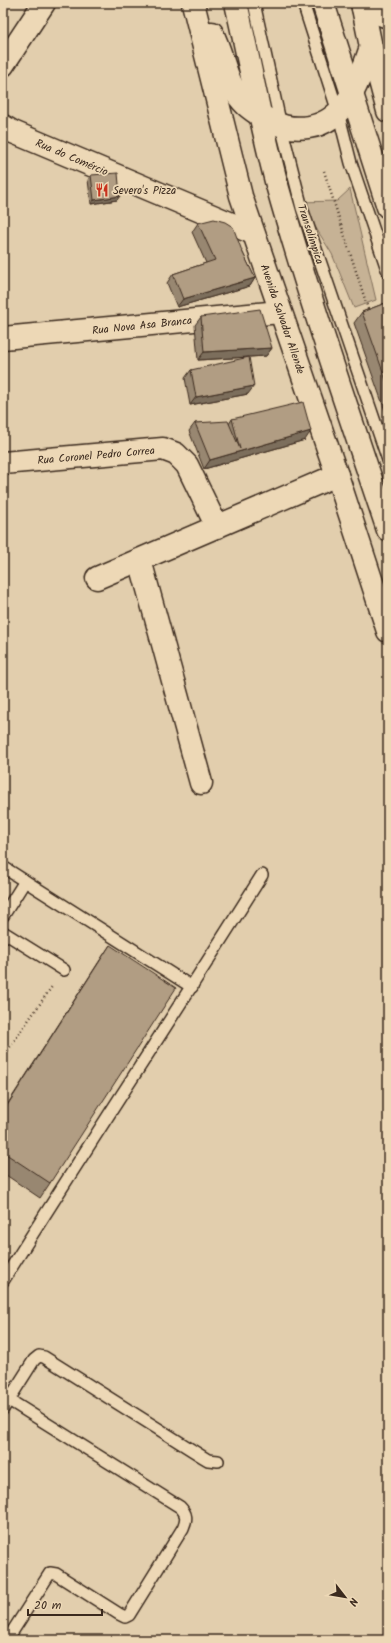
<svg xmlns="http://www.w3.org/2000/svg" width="391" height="1643" font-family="Kalam,sans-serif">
<rect width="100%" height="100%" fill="#e2cead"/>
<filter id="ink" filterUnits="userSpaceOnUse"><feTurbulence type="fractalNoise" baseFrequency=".025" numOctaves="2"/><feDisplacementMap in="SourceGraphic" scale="8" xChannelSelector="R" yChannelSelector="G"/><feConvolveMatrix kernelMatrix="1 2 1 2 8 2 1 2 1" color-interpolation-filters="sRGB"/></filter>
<g filter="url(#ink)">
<!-- green -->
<polygon fill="#c6b295" stroke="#806e5a" points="350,189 376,300 354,308 332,254 300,202 337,201"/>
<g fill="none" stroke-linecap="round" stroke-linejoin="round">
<!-- service casing -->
<g stroke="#3b2a1e" stroke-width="14">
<g id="service">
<polyline points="254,3 281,126 302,208 388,460"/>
<polyline points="303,3 338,112 351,163 388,272"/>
<polyline points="3,867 192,987"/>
<polyline points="3,916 25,881"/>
<polyline points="3,932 64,970"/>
<path d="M3,1281C88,1145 177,1011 262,875"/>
<polyline points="3,1409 34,1360 39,1356 44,1357 203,1457 208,1460 218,1461"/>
<path d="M7,1640L50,1573L56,1574L119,1614L125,1617L129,1615L183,1528C187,1519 187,1514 180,1507L9,1400"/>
</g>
</g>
<!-- minor casing -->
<g stroke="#3b2a1e" stroke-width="25">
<g id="minor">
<polyline points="363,8 388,17"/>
<polyline points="3,65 44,3"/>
<polyline points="3,126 13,132 253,233"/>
<polyline points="3,338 280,312"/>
<polyline points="3,463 163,449 176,454 187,465 217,527"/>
<polyline points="140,560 201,783"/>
<polyline points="97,578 337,475"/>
</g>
</g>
<!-- primary casing -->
<g stroke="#3b2a1e" stroke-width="25">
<g id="primary">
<polyline points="193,3 241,196 337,475 388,631"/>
<polyline points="362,3 371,47 388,111"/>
<path d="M212,33C224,56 225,82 243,102C251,111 263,117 273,122C285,128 296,129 309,127C347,121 360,79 371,47"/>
</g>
</g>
<!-- trunk casing -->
<g stroke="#3b2a1e" stroke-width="25">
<g id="trunk">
<path d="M236,3C250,64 261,125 277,185C310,302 350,416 388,530"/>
<polyline points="323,3 388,207"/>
</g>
</g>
<!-- path -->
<g stroke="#3b2a1e" stroke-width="2.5" stroke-dasharray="1 3" stroke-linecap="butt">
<polyline points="324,171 369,312"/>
<polyline points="3,1057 53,985"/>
</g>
<!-- service -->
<use href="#service" stroke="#edd8b6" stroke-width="11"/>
<!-- minor -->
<use href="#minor" stroke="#edd8b6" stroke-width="22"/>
<!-- primary -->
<use href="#primary" stroke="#edd8b6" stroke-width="22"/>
<!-- trunk -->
<use href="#trunk" stroke="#edd8b6" stroke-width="22"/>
</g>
<!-- wall -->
<g fill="#988771" stroke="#3b2a1e">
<polygon points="91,175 117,200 91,204 88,180"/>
<polygon points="198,223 242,251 255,278 250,286 177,307 167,283 173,274 206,263 192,232"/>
<polygon points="388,302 388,419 354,323 362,312"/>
<polygon points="201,317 272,348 266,356 198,360 195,325"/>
<polygon points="191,370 248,394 190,405 185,378"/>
<polygon points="232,419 305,440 204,469 189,431 195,423 229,424"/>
<polygon points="110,945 50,1183 40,1198 3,1173 3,1111 100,960"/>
</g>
<!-- shaded-wall -->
<g fill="#7c6e5c" stroke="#3b2a1e">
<polygon points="120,196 117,200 91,204 94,200"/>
<polygon points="255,278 250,286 177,307 183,299"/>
<polygon points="272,348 266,356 198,360 204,352"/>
<polygon points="254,386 248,394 190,405 196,397"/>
<polygon points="311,431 305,440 204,469 210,460"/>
</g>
<!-- building -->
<g fill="#b19d83" stroke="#3b2a1e">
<polygon points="118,173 120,196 94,200 91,175"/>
<polygon points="214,219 225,222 233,227 242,251 255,278 183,299 173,274 215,260 198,223"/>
<polygon points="388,302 388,386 362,312"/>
<polygon points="260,309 272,348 204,352 201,317"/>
<polygon points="249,357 254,386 196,397 191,370"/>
<polygon points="303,402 311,431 210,460 195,423 228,421 240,449 232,419"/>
<polygon points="110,945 176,988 50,1183 3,1152 3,1112"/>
</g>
</g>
<!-- icons -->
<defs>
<g id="restaurant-bare" transform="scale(1.08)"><path d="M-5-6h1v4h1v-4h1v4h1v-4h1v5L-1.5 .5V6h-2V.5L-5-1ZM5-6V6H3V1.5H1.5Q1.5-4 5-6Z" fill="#c8321e" stroke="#edd8b6" stroke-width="2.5" paint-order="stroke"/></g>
</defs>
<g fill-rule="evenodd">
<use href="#restaurant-bare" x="102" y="190"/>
</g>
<g text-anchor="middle" stroke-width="3.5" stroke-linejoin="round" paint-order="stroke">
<!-- street labels -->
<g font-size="11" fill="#3b2a1e" stroke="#edd8b6">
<text transform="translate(72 157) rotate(23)" y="4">Rua do Comércio</text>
<text transform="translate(311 234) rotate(72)" y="4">Transolímpica</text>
<text transform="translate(283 319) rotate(71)" y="4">Avenida Salvador Allende</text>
<text transform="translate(142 325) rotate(-6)" y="4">Rua Nova Asa Branca</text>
<text transform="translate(96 455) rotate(-5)" y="4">Rua Coronel Pedro Correa</text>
</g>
<!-- poi labels -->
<g font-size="11" fill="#3b2a1e" stroke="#edd8b6" text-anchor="start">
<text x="113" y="194">Severo's Pizza</text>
</g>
</g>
<!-- margin -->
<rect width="391" height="1643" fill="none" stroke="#edd8b6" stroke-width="16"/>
<rect x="8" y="8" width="375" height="1627" fill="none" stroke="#3b2a1e" stroke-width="1.5" filter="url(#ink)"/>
<!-- north arrow -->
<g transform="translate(345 1597) rotate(121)" stroke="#edd8b6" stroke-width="3" paint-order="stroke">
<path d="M0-3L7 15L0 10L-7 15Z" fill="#3b2a1e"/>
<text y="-6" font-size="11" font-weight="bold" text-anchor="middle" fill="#3b2a1e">N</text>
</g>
<!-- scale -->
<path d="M28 1609v6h74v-6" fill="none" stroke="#3b2a1e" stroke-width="2"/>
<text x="34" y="1609" font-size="12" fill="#3b2a1e" stroke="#edd8b6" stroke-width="3" paint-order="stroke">20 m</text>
</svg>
